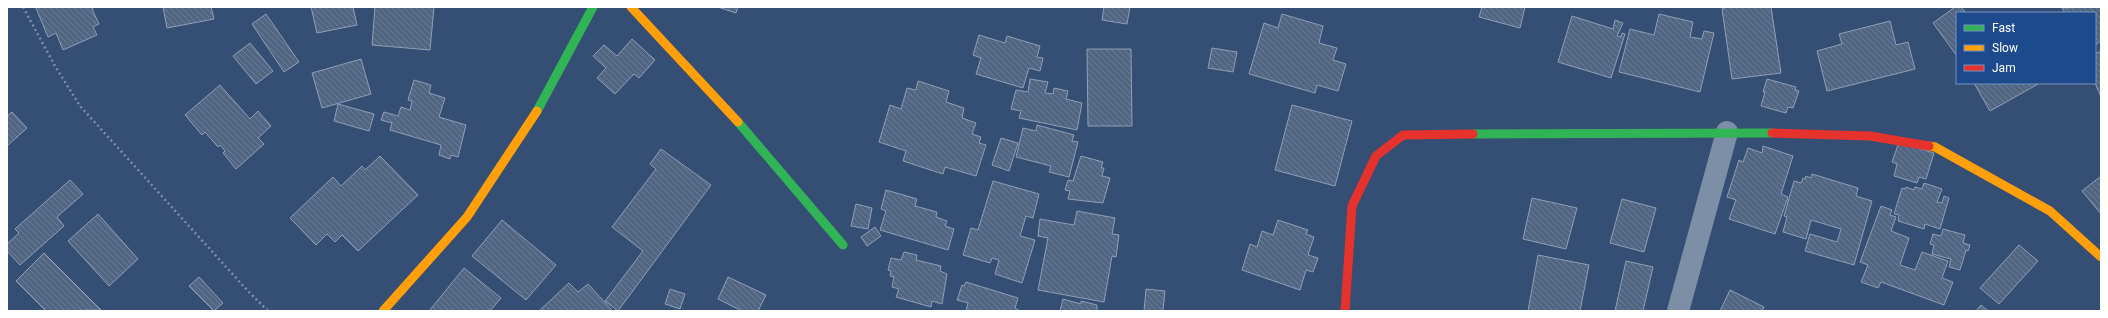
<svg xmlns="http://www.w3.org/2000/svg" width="2108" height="318" font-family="Roboto,sans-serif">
<defs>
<pattern id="building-back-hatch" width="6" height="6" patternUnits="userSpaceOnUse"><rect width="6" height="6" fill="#516683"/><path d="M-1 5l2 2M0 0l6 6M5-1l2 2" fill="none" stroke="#6b7d96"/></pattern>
</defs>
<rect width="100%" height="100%" fill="#354e73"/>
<!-- building -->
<g fill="url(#building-back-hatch)" stroke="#909fb5">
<polygon points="38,7 95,7 92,9 99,24 93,27 97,35 63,50 56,33 48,37 36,8"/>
<polygon points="163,7 211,7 214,19 167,28"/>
<polygon points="311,7 353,7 357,25 317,33"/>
<polygon points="375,7 434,7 430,50 372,45"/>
<polygon points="718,7 738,7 736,13"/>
<polygon points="1104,7 1130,7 1127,24 1102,20"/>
<polygon points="1482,7 1525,7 1520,28 1479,17"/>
<polygon points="1726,7 1771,7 1781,73 1732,79 1722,9"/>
<polygon points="1955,7 1961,7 1966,13 1957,13 1957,56 1933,23"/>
<polygon points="2101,7 2101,41 2095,45 2095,13 2065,13 2062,8"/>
<polygon points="266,14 299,62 284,72 252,24"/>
<polygon points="1282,14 1323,26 1319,43 1337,48 1333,60 1346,64 1338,91 1317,85 1315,93 1249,74 1264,23 1278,28"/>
<polygon points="1659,14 1693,22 1690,37 1702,39 1704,31 1714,33 1700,92 1619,72 1630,29 1654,35"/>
<polygon points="1572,16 1613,29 1615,20 1623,23 1617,36 1621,37 1622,33 1625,34 1611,78 1558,62"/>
<polygon points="1890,21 1896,45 1908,42 1915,69 1827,91 1817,51 1842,44 1839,34"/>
<polygon points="979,35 1005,43 1007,36 1040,46 1037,57 1043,58 1040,71 1029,68 1023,88 976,74 981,58 973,55"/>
<polygon points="632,39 655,60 639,78 634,74 615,94 597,78 606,68 593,56 604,45 617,56"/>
<polygon points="250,43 273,71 256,84 233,56"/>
<polygon points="1212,48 1237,52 1233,72 1208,68"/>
<polygon points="1087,49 1131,49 1132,126 1088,126"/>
<polygon points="2101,51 2101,97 2095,83 2095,54"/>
<polygon points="361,59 371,94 322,108 312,73"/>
<polygon points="1030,79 1048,82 1045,93 1053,94 1054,88 1068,91 1066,99 1082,103 1077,130 1019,118 1021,111 1011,109 1016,90 1028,92"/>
<polygon points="1767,79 1796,87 1795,90 1799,91 1793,108 1788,107 1786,113 1761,106 1765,92 1763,92"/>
<polygon points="414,80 431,85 429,93 445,98 439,117 466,125 458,157 451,155 450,159 439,155 441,145 390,130 392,123 381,120 384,112 398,116 401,107 410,110 412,101 408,100"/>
<polygon points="918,81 949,91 946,102 964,108 962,118 976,123 972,134 981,137 979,143 986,145 976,176 945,167 943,174 903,161 906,151 879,142 890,105 901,109 907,88 916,90"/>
<polygon points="1974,83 2040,83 1990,111"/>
<polygon points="220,85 250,119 258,111 271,126 258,138 264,144 236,169 223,153 225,151 220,145 218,147 205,132 202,135 185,115"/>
<polygon points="338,104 374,114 369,131 334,121"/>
<polygon points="1292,105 1352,121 1335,186 1275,170"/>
<polygon points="12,112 27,128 7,146 7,116"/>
<polygon points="1037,125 1074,135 1072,141 1078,142 1069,177 1049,172 1051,166 1016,157 1023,128 1036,131"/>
<polygon points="1001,138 1018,143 1009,171 992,165"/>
<polygon points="1899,142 1934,153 1926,179 1919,177 1917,183 1894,176 1897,164 1892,162"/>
<polygon points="1763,146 1793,156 1781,194 1788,197 1775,234 1729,219 1736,200 1727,197 1739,160 1743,162 1748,148 1762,153"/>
<polygon points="661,149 711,185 618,311 605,301 643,251 612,227 656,169 650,164"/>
<polygon points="380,156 418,195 358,251 342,235 335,242 327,234 316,245 290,218 333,177 341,186 362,166 365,170"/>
<polygon points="1081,156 1103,162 1101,168 1104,168 1102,176 1110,178 1103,203 1068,199 1070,191 1065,190 1068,180 1073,181"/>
<polygon points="1812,174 1858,188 1856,196 1872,201 1854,265 1805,251 1810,234 1837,242 1841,229 1811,220 1806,239 1783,232 1787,217 1784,216 1794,181 1801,183 1803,178 1805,179 1806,176 1811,178"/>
<polygon points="2101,176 2101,214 2082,191"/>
<polygon points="70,180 83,194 57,217 64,226 20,265 7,251 7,244 19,233 15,229"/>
<polygon points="993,181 1039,194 1033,218 1026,216 1020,236 1035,240 1022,283 995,274 999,260 992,258 990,263 963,255 971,228 978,230"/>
<polygon points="1924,183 1942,189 1937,202 1942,203 1944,196 1949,198 1940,229 1925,224 1924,229 1898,221 1899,215 1894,214 1902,188 1905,189 1906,187 1914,190 1915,187 1922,189"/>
<polygon points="886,190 917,199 915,206 937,212 936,217 947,221 945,226 954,229 948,250 880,230 886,211 881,209"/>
<polygon points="1532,198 1577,208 1566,249 1523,239"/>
<polygon points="1622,199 1656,208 1644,252 1610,243"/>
<polygon points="856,204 872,208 868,229 851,226"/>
<polygon points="1881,206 1892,210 1890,215 1896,217 1891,231 1909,238 1900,265 1915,270 1922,252 1948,261 1942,278 1953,282 1944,305 1881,282 1878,288 1861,282 1868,265 1860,262"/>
<polygon points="1077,211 1115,218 1112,234 1119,235 1116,257 1112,256 1104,302 1038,290 1048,238 1038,236 1040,219 1074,225"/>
<polygon points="98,214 138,259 109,286 68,241"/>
<polygon points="502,220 556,265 526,300 472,256"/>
<polygon points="1278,220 1308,230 1306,234 1314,237 1308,255 1318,258 1313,272 1306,270 1300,290 1242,270 1250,244 1257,247 1262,231 1273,235"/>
<polygon points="875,227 881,236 867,246 861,237"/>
<polygon points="1943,229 1965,235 1963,243 1970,245 1968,251 1966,250 1960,270 1949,267 1951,259 1932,254 1934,245 1930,244 1933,234 1941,236"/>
<polygon points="2019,245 2038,261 1999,304 1980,288"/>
<polygon points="904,252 917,255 916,260 941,266 940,271 947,274 942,304 932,301 931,307 896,297 899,289 892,287 894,277 890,276 891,271 888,270 891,258 901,260"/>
<polygon points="44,253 101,310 46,311 16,281"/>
<polygon points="1538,255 1589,265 1580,311 1528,311"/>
<polygon points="1626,261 1653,267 1643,311 1615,311"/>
<polygon points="464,268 501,298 490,311 429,311"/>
<polygon points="199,277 223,303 214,311 189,286"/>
<polygon points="728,277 766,295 758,311 742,311 718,299"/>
<polygon points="966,282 1018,298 1015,308 1020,311 966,311 968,303 957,300 962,285 964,286"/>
<polygon points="569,283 578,292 588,284 613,311 539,311"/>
<polygon points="670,289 685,294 680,309 665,304"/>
<polygon points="1146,289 1165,291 1163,311 1144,311"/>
<polygon points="1730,290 1764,307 1762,311 1720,311"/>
<polygon points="1063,299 1081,304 1081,301 1097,305 1097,311 1060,311"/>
<polygon points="1981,305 1988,311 1976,311"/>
</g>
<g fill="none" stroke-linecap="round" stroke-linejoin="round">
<!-- path -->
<polyline stroke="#7c8fa6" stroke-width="2.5" stroke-dasharray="2 3" stroke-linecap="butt" points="23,7 55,66 80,106 247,290 268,311"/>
<!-- street -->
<polyline stroke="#7c8fa6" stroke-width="22" points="1678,311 1727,132"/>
<!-- fast -->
<g stroke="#30b455" stroke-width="9">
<polyline points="537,111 593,7"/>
<polyline points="738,122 843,245"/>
<polyline points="1473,134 1772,133"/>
</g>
<!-- slow -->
<g stroke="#ff9f0a" stroke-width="9">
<polyline points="631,7 738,122"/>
<polyline points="1929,146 1935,147 2050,211 2101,257"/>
<polyline points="383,311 467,217 537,111"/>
</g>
<!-- jam -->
<g stroke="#e5322d" stroke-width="9">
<polyline points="1772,133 1870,136 1929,146"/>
<polyline points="1345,311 1352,206 1376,156 1403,135 1473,134"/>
</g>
</g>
<!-- border -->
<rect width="2108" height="318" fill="none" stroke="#ffffff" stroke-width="16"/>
<!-- legend -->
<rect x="1956" y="12" width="140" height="72" fill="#1c4a8c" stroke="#7792ba"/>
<rect x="1964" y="25" width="20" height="6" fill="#30b455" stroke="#7792ba"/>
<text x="1992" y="32" font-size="12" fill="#ffffff">Fast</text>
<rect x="1964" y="45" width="20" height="6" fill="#ff9f0a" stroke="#7792ba"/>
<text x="1992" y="52" font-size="12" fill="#ffffff">Slow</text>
<rect x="1964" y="65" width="20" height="6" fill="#e5322d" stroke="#7792ba"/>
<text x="1992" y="72" font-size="12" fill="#ffffff">Jam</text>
</svg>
